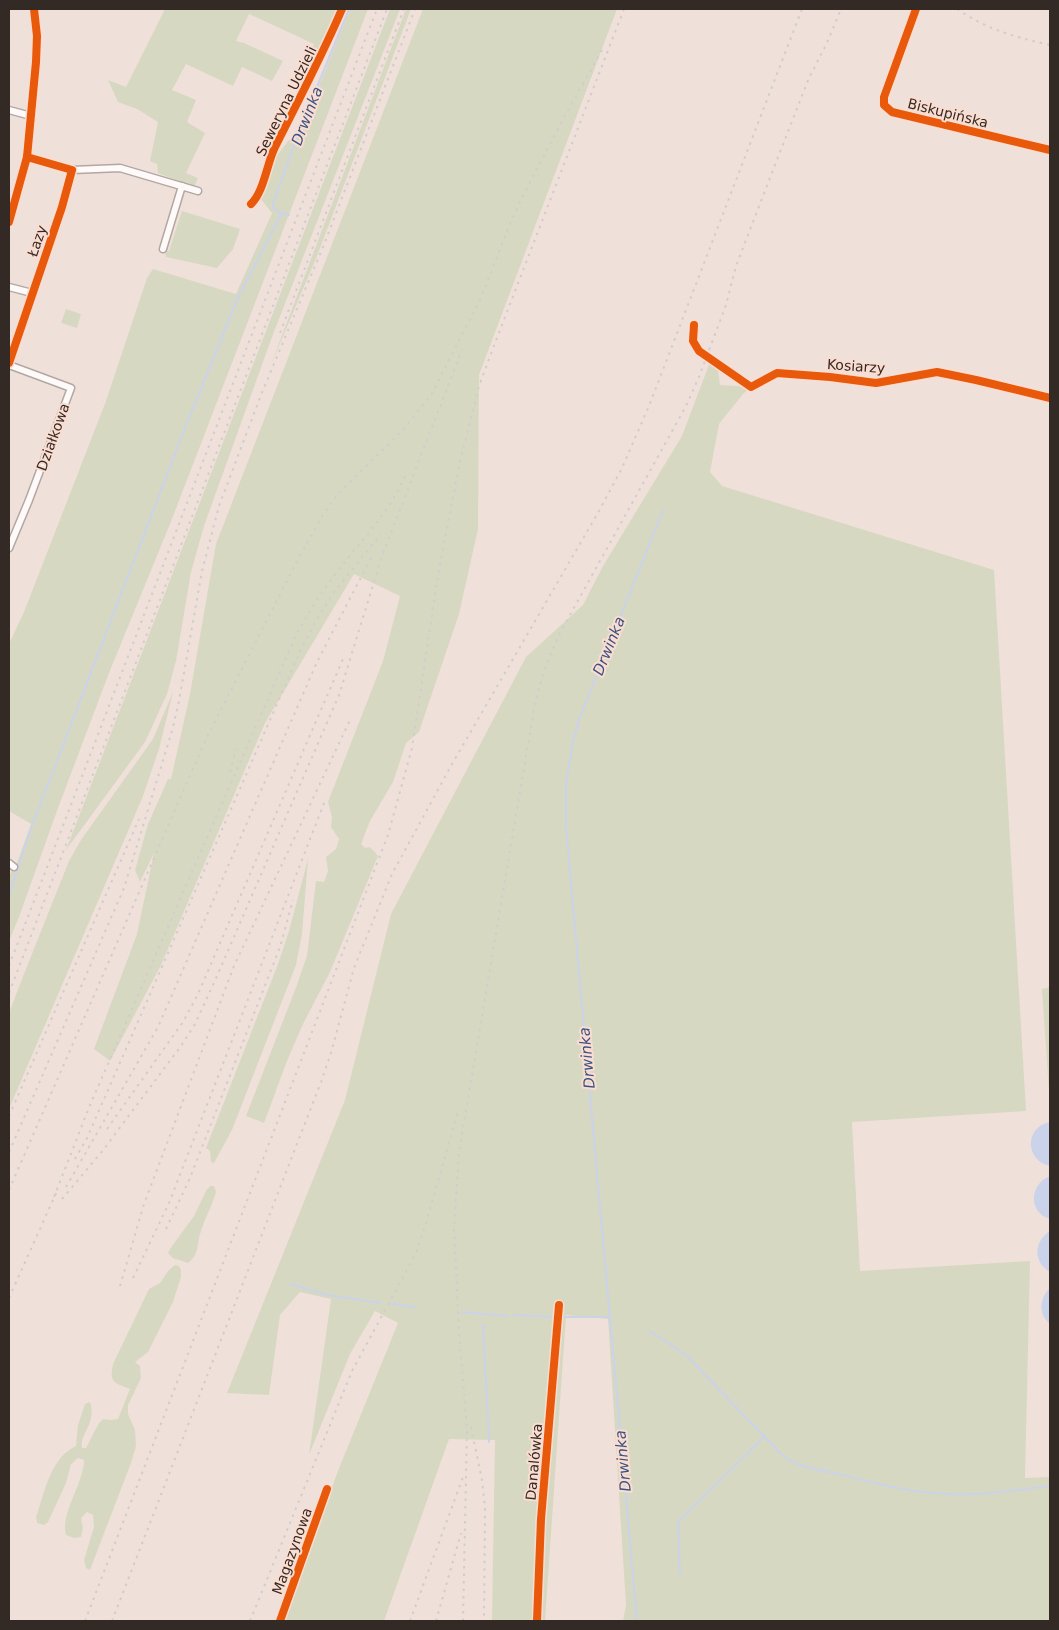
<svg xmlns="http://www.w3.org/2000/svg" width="1059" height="1630" font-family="'DejaVu Sans',sans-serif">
<rect width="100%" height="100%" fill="#f0e0da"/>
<!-- green -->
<g fill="#d7d8c1">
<polygon points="165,9 339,9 313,70 305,67 314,44 249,14 236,41 244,43 283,61 272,81 242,67 233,86 186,64 172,90 196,100 187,122 205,133 186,173 198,178 194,187 158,173 157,164 150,161 158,122 137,109 118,102 108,80 126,87"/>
<polygon points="350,9 368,9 172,519 109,673 58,808 19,917 9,941 9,873 10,874 17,863 31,824 9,811 9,644 24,612 106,401 147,278 153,269 236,294 272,213 260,198 275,158 306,118"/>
<polygon points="390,9 400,9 272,337 204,526 191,572 176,661 167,694 145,742 66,850"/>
<polygon points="406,9 411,9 317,256 270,367"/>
<polygon points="423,9 617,9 479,375 478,529 459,614 419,732 406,743 393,782 370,821 361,844 365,848 369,847 373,850 378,856 330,972 303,1024 287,1061 264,1123 246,1116 295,990 307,956 316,881 324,882 328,871 326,857 336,849 339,839 331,827 332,817 328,802 383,661 400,596 354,574 265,723 161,965 110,1061 94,1049 137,934 154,853 140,882 135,870 148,824 168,779 171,779 190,694 216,544"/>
<polygon points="182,211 240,229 233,249 217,268 166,257 165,250 169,251"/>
<polygon points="66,309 81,314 77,328 61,323"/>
<polygon points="710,362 718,369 720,385 751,387 743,394 719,424 710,472 722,486 994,570 1026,1111 852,1122 860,1271 1030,1261 1025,1478 1050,1477 1050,1621 623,1621 626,1605 608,1319 566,1315 545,1621 492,1621 495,1440 449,1439 384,1621 284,1621 338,1471 398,1323 375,1311 350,1354 309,1455 331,1299 300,1292 280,1315 269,1395 227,1393 345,1100 391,914 526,657 583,605 603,566 682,436"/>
<polygon points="173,692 159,749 143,796 9,1109 9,1013 22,979 69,861 81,840 153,739"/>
<polygon points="308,859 302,934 296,965 232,1130 214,1163 211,1162 210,1151 206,1148 278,964 289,931"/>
<polygon points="1050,987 1050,1107 1042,989"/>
<path d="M210,1186H214L216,1192C212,1206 204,1220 200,1234C197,1245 199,1255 188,1263L173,1258L168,1253L170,1249L194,1216L206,1191Z"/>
<path d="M175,1265L179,1266L181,1270V1277L173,1302L148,1352L135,1362L140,1366L141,1378L128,1405V1414L135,1430L136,1446L131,1463L90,1570L86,1568L84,1560L94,1527L93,1515L87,1512L81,1518L83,1528L81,1537L74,1538L66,1535C60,1513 84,1483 84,1460L78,1458L71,1464L66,1483L48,1522L44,1525L37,1523L36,1517C45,1492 50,1458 76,1446L78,1425L85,1404L90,1402C97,1424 79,1434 82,1448H86L99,1423L103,1419L110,1420L118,1419L130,1389C114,1382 109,1384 113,1364L149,1289L160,1283L169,1270Z"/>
</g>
<!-- water -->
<g fill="#cad3ea">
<path d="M1050,1122V1166C1025,1161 1024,1127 1050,1122Z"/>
<path d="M1050,1176V1219C1028,1213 1029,1184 1050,1176Z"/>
<path d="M1050,1231V1272C1033,1262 1033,1242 1050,1231Z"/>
<path d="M1050,1288V1324C1038,1314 1039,1299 1050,1288Z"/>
</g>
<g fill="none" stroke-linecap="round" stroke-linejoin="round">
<!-- stream -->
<g stroke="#cad3ea" stroke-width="2">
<polyline points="289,215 278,212 273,207 274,201 301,126 349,9"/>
<polyline points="9,896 30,831 183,433 239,295 282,213"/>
<polyline points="291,1284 327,1295 381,1303"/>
<polyline points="391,1304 416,1307"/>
<polyline points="462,1312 508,1316"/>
<polyline points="514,1315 554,1317"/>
<polyline points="560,1317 609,1317"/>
<polyline points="483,1324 489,1442"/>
<path d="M650,1331L686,1355L782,1455C798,1468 819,1470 839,1474C874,1483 908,1492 944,1494C979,1496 1015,1490 1050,1486"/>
<polyline points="680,1575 678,1522 764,1437"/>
<polyline points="637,1621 566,827 566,781 573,742 580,717 663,510"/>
</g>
<!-- minor casing -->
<g stroke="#b3a7a2" stroke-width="9">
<g id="minor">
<polyline points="916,9 884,97 884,105 892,112 1050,150"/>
<polyline points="9,110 31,116"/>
<polyline points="72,170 120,168 198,191"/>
<path d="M251,204C264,192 267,163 275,147C298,101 322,56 342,9"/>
<polyline points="9,222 27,157 36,62 37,36 34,9"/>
<polyline points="163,249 182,186"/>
<polyline points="9,287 32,293"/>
<polyline points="694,325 693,341 699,351 751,387 777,373 830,377 876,383 937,372 976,380 1050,398"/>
<polyline points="9,363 62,207 72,170 27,157"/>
<polyline points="9,365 71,388 29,500 9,548"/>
<polyline points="9,863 14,867"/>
<polyline points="280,1621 327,1489"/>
<polyline points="537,1621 541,1519 559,1305"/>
</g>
</g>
<!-- minor -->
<use href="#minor" stroke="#fdfaf9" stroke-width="6"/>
<!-- rail -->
<g stroke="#d1cdcc" stroke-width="2" stroke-dasharray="2.5 5" stroke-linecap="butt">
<path d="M957,9C988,30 1015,37 1050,45"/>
<polyline points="280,333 404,9"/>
<polyline points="230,772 236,749"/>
<polyline points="9,966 377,9"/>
<polyline points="9,993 387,9"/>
<polyline points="9,1116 139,819"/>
<polyline points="107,1129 183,1022 198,994 343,659"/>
<polyline points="9,1152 124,888 172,731 179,701 202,571 219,506 261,395 325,242 415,9"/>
<polyline points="75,1159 87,1138 302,647 313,626 334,592 381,534"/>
<polyline points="66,1187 158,1027 317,662 371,558"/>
<polyline points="9,1190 206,739 294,567 322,516 337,495 403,430 431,395 481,298 511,221 527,188 562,121 602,50"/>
<path d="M54,1197L90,1105L295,637C307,616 319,595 334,576C361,540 389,514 407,472"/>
<polyline points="62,1199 104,1149 181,1046 195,1024 217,976 339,695 382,556 462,350"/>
<polyline points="166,1229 190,1178 280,947 293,900"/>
<polyline points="133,1278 169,1203 326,798"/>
<polyline points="120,1286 144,1204 234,966 350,720"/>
<polyline points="9,1298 57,1191"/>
<polyline points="471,1427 482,1480 485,1509 484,1621"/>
<polyline points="85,1621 388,835 412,748 438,575 459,466 479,386 495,343 624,9"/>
<polyline points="112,1621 321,1082 331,1053 354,968 392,874 452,764 599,511 622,468 649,406 802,9"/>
<polyline points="250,1621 352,1371 416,1253 426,1223 459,1108"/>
<polyline points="410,1621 463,1477"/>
<polyline points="436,1621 461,1533"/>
<polyline points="463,1621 467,1429 459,1333 454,1228 459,1152 535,703 545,667 560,633 686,406 699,377 726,305 736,266 780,152 809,78 827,43 841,9"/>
</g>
<!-- cycleway casing -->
<g stroke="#faddd0" stroke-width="11">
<g id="cycleway">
<polyline points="916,9 884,97 884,105 892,112 1050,150"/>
<path d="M251,204C264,192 267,163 275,147C298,101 322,56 342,9"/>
<polyline points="9,222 27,157 36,62 37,36 34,9"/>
<polyline points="694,325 693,341 699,351 751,387 777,373 830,377 876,383 937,372 976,380 1050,398"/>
<polyline points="9,363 62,207 72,170 27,157"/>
<polyline points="280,1621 327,1489"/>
<polyline points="537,1621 541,1519 559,1305"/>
</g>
</g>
<!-- cycleway -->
<use href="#cycleway" stroke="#e8590c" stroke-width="8"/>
</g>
<g text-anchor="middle" stroke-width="4" stroke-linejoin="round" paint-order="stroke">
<!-- street labels -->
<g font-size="14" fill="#342a25" stroke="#faddd0">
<text transform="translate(286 101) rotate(-64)" y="5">Seweryna Udzieli</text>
<text transform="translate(948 113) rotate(14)" y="5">Biskupińska</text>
<text transform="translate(37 241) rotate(-71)" y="5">Łazy</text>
<text transform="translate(856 366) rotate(4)" y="5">Kosiarzy</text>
<text transform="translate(53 437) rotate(-70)" y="5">Działkowa</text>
<text transform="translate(534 1462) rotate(-85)" y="5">Danalówka</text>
<text transform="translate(292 1551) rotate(-70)" y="5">Magazynowa</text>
</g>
<!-- water labels -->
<g font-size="15" font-style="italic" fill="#3a5383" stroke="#faddd0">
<text transform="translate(307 116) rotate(-69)" y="5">Drwinka</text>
<text transform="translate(609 646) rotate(-68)" y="5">Drwinka</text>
<text transform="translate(587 1058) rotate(-95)" y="5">Drwinka</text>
<text transform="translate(623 1461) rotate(-95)" y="5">Drwinka</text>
</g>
</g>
<!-- border -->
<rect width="1059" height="1630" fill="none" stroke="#342a25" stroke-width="20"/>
</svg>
